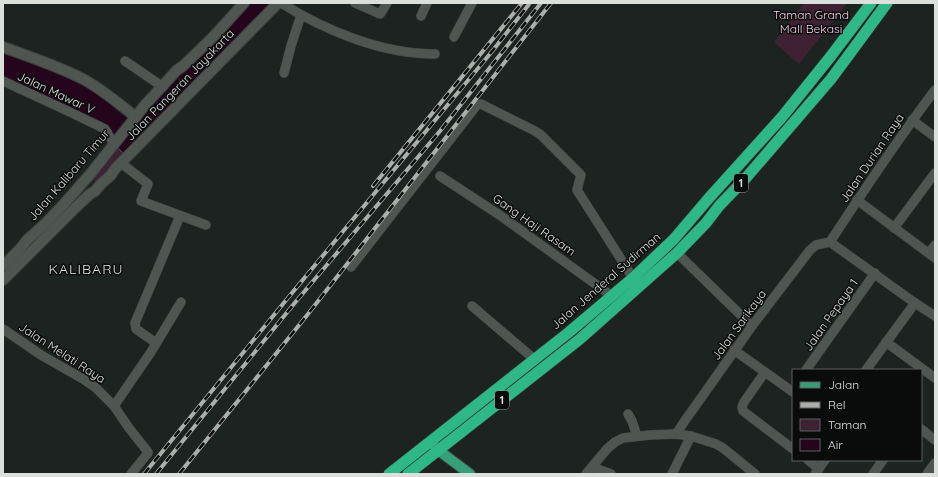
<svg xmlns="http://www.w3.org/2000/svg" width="938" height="477" font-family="Quicksand,sans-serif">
<rect width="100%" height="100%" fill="#1d2320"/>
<!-- green -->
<g fill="#3e2234">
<polygon points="804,3 847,3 799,64 774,42"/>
<polygon points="114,144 127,157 101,184 95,181 93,178"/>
</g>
<!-- water -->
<polygon fill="#25051b" stroke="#5c4755" points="244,3 278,3 127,157 114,144 104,129 3,81 3,47 68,72 136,116"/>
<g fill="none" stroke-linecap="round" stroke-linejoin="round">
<!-- minor casing -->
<g stroke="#3a403d" stroke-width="10">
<g id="minor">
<path d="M281,3C326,31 382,54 435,54"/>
<polyline points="355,3 380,14 381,13 387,3"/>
<polyline points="421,16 427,3"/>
<polyline points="454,37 472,3"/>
<polyline points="125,61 163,87"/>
<polyline points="284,73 291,46 301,15"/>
<polyline points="3,81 72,113 105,129 114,144"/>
<polyline points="912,120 935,137"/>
<polyline points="121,163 148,184 141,201 206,225"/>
<polyline points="440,176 501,216 612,296"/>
<polyline points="857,200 935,258"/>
<polyline points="894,228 935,173"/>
<path d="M830,242C864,190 898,139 935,90"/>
<polyline points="830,242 915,303 935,316"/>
<polyline points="677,253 752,326"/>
<polyline points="929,253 935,245"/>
<polyline points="351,267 477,105 481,104 535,131 541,135 581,175 577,190 633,278"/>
<polyline points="472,306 534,359"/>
<polyline points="3,329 41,355 83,379 96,388 114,406 129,428 148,452 148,453 131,474"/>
<polyline points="886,342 935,378"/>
<polyline points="156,343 136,329 135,323 180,216"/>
<polyline points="734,350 793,392"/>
<polyline points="806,370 875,273"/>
<polyline points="866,370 915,303"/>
<polyline points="765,372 744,402 742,407 743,411 793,449"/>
<polyline points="114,406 151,352 181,302"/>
<polyline points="628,414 632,421 637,436"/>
<polyline points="921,429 935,440"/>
<polyline points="676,434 684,422 752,326 810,250 816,245 830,242"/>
<polyline points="808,460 819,469"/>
<polyline points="592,467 611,474"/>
<polyline points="586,474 607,449 615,442 623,438 650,435 676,434 691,436 716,444 723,448 755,474"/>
<polyline points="672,474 691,436"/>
<polyline points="815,474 825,460"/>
<polyline points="873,474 883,460"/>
<polyline points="927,474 935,463"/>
</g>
</g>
<!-- tertiary casing -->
<g stroke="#3a403d" stroke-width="12">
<g id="tertiary">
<path d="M3,47C30,57 58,66 83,79C102,89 119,104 136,117"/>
<polyline points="3,266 20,249 27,240 45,224 64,204 92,172 145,105 177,70 183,66 213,37 244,3"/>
<polyline points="3,280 75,208 90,194 95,191 101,184 111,175 115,169 278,3"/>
</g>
</g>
<!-- primary casing -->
<g stroke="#3a403d" stroke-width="12">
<polyline id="primary" points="434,446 438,450 470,474"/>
</g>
<!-- trunk casing -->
<g stroke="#3a403d" stroke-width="12">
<g id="trunk">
<polyline points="389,474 568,333 633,278 674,239 709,198 782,117 831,56 871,3"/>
<polyline points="408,474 580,339 677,253 706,223 719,206 745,179 831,79 854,48 887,3"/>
</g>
</g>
<!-- minor -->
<use href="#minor" stroke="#4f5652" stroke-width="9"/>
<!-- tertiary -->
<use href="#tertiary" stroke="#4f5652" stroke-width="10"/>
<!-- primary -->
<use href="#primary" stroke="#369f7a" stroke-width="10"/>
<!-- trunk -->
<use href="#trunk" stroke="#2eb888" stroke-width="11"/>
<!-- rail casing -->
<g stroke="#abafac" stroke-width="4">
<g id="rail">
<polyline points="373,186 522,3"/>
<polyline points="144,474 287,299 494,49 530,3"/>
<polyline points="156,474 293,305 440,131 541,3"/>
<polyline points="179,474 308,314 551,3"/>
</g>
</g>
<!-- rail -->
<use href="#rail" stroke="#090c0b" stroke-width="2.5" stroke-dasharray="8" stroke-linecap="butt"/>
</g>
<g text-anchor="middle" stroke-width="3" stroke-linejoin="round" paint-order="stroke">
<!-- shield labels -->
<g fill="#090c0b" stroke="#9da09e" stroke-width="1">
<rect x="734" y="174" width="14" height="18" rx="3"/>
<rect x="495" y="391" width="14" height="18" rx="3"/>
</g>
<g font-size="11" font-weight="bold" fill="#dce0dd">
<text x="741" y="187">1</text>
<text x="502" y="404">1</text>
</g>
<!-- park labels -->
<g font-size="12" fill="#f7cde5" stroke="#090c0b">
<text x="811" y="19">Taman Grand<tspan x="811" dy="14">Mall Bekasi</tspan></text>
</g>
<!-- street labels -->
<g font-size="12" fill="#dce0dd" stroke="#090c0b">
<text transform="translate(180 85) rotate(-46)" y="4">Jalan Pangeran Jayakarta</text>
<text transform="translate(56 93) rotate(25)" y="4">Jalan Mawar V</text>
<text transform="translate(872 158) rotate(-56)" y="4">Jalan Durian Raya</text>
<text transform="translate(69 175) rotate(-49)" y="4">Jalan Kalibaru Timur</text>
<text transform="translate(534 225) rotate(35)" y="4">Gang Haji Rasam</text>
<text transform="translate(606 281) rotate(-41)" y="4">Jalan Jenderal Sudirman</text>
<text transform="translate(831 315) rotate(-55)" y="4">Jalan Pepaya 1</text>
<text transform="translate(739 325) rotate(-54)" y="4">Jalan Sarikaya</text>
<text transform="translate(62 353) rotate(33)" y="4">Jalan Melati Raya</text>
</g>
<!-- quarter labels -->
<g font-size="14" letter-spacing="1" fill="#dce0dd" stroke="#090c0b">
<text x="86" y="274">KALIBARU</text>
</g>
</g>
<!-- border -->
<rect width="938" height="477" fill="none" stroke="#dce0dd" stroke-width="8"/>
<!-- legend -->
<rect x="792" y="369" width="130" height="92" fill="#090c0b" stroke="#5d615f"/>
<rect x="800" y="382" width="20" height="6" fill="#369f7a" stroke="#5d615f"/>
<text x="828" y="389" font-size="12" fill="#dce0dd">Jalan</text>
<rect x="800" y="402" width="20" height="6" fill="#abafac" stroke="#5d615f"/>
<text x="828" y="409" font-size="12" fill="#dce0dd">Rel</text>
<rect x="800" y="419" width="20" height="12" fill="#3e2234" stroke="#5d615f"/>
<text x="828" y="429" font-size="12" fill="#dce0dd">Taman</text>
<rect x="800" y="439" width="20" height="12" fill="#25051b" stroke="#5d615f"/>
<text x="828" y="449" font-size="12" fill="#dce0dd">Air</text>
</svg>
